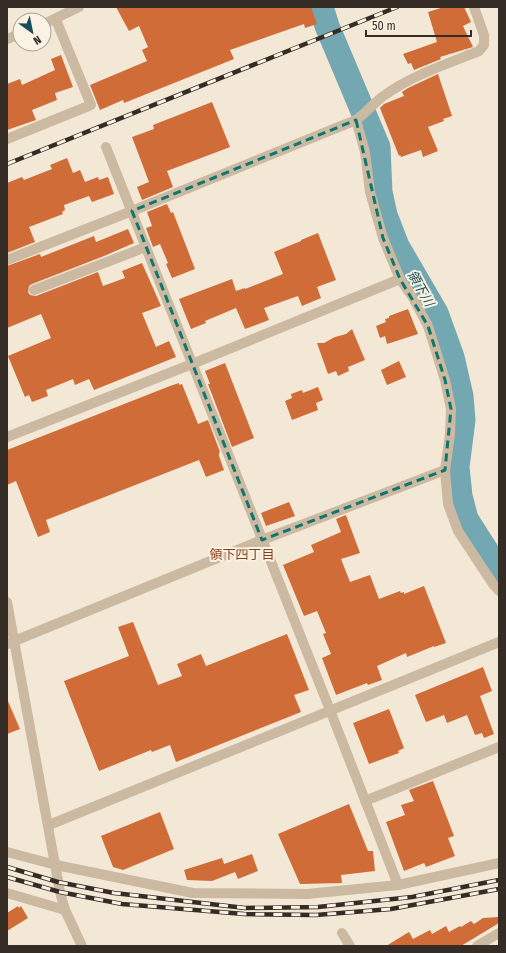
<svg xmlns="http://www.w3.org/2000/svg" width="506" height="953" font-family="'Fira Sans Condensed','Noto Sans JP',sans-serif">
<rect width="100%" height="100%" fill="#f3e8d6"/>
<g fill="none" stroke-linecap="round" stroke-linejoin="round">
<!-- river -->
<polyline stroke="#73a8b2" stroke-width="25" points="321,7 327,26 378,147 380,192 385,215 397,246 436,313 452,357 461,396 463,420 457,467 460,496 466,519 478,538 499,570"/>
</g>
<!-- building -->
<g fill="#cf6c38">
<polygon points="116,7 311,7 317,24 305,28 304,24 230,50 234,59 124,103 123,100 100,110 90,85 147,61 142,50 148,47 139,26 129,31"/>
<polygon points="444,7 464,7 471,22 463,26 473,47 440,57 441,59 414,70 411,63 408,64 403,54 437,42 428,12"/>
<polygon points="61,55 73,87 55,93 57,100 32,110 36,120 7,130 7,84 20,79 22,85 55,70 51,59"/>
<polygon points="438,74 452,116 443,119 444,121 428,127 438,151 423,157 421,150 401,157 400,155 399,156 380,108 384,104 404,96 402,92 408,88"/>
<polygon points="212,102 230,147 167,171 173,187 142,200 137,187 149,182 132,137 154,129 153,125"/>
<polygon points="67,158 73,173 80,170 85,182 98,177 99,180 108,177 114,194 92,202 89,196 64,205 65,210 62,212 63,214 29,227 35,242 7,253 7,183 22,177 24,180 52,169 50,165"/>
<polygon points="167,204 171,213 173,212 195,269 172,278 166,264 168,263 160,244 153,247 146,228 152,226 147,212"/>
<polygon points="128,229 134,243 104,256 32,284 29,286 28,292 30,295 36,296 98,272 103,286 125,278 122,271 142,263 161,306 142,313 156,347 169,341 176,357 94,390 89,379 75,385 73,379 46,390 48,396 32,402 29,395 25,397 8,356 51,338 41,314 7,328 7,266 40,254 41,257 94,236 96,242"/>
<polygon points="318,233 336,280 317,287 321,298 302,306 298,296 264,308 269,320 245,329 236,308 205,321 206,323 191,329 179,299 232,279 236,291 245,288 245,289 283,274 274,252 301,241 301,240"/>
<polygon points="408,309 418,334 387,344 385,336 380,338 376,326 386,322 385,319 389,318 389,316"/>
<polygon points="352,329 365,360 348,367 349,371 338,376 336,371 328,374 317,343 324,343 335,337 346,334"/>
<polygon points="399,361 406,377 387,385 381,370"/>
<polygon points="225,363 254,438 232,447 208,384 210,384 205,371"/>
<polygon points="179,383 179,385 182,384 198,424 208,420 220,452 219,453 219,456 224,470 206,477 199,460 46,520 50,532 38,537 16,481 7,485 7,450 170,386"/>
<polygon points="318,387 323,400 316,403 318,410 292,420 285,401 292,398 291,394 302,390 303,393"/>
<polygon points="289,502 295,516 266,526 261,513"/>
<polygon points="346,515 360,553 341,559 350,582 370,575 379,599 400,591 401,593 404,592 404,594 424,586 446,643 434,647 434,646 407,657 406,653 377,666 382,680 368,685 367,683 336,695 322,658 331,654 323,634 326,633 317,611 304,616 283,565 314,552 311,545 341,532 336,519"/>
<polygon points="133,622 158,685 182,676 177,664 201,654 206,666 287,634 309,690 294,695 301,712 176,762 170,745 152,752 151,750 99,771 64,681 129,656 118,627"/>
<polygon points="483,667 492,691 480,696 494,734 484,738 482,733 475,735 467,715 447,723 444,715 426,722 415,695"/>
<polygon points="7,699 20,729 7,734"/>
<polygon points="389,709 404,748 398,751 399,753 369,764 353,723"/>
<polygon points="433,781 454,836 448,838 455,856 426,867 424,863 404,871 386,822 405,815 401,805 414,801 409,790"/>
<polygon points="349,804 368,851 373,851 375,871 341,875 342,883 300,884 278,834"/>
<polygon points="160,812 174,849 123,870 113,867 101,836"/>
<polygon points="252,854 258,871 238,879 235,872 212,881 187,880 184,870 222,858 224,864"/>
<polygon points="18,906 19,908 21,906 28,918 7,931 7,913"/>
<polygon points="499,917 499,923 461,946 386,946 409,932 413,939 430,930 432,934 446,926 449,932 460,926 461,927 471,921 474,924 483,918"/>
</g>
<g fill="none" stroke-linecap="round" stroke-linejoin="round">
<!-- minor -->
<g stroke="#cbb9a2" stroke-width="10">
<polyline points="44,24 79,7"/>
<polyline points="7,39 20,34"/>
<polyline points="356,120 365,152 370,192 383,238 400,279 412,296 428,326 445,380 451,409 450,434 445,470 448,504 458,531 493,584 499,591"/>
<polyline points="7,139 91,105 56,20"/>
<polyline points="106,147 330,710 398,885"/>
<path d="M7,260L132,211L356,120C366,113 373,104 382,97C410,76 447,64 479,51L484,45V35L474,7"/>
<polyline points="34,290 146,247"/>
<polyline points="7,437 192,364 400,279"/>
<polyline points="7,602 60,892 65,910 82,946"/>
<polyline points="7,644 262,540 445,470"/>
<polyline points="365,801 499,747"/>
<polyline points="49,825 499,642"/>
<polyline points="7,852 56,865 193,893 307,894 398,885 499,863"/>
<polyline points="7,893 65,910"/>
<polyline points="342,933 350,946"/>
<polyline points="477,946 499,933"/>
</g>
<!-- rail casing -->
<g stroke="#352c25" stroke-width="4.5">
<g id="rail">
<polyline points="7,164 397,7"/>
<polyline points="7,867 58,882 114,893 245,908 318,907 412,897 499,880"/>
<polyline points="7,877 60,892 122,904 244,914 316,915 391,909 499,889"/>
</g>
</g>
<!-- rail -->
<use href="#rail" stroke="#faf2e3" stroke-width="3" stroke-dasharray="9" stroke-linecap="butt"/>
</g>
<!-- marked area -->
<path fill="none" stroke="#0f766e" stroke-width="3" stroke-dasharray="8 5" stroke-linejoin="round" d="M356,120L383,238L400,279L428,326L445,380L451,409L445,470L262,540L132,211Z"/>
<g text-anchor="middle" stroke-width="4" stroke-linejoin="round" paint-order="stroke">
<!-- water labels -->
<g font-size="13" font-style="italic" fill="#184e59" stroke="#faf2e3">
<text transform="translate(421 288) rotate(60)" y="5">領下川</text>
</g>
<!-- neighbourhood labels -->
<g font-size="13" fill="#8a3f18" stroke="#faf2e3">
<text x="242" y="559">領下四丁目</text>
</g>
</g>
<!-- border -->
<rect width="506" height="953" fill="none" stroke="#352c25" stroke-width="16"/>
<!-- north arrow -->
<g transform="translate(32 32) rotate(147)"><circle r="19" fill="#faf2e3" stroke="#aba397"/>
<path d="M0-3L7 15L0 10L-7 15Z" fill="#184e59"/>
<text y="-6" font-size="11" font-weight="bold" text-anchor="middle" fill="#352c25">N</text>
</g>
<!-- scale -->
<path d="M366 30v6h105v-6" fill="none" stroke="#352c25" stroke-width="2"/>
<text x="372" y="30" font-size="12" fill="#352c25" stroke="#faf2e3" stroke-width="3" paint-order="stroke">50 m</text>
</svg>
